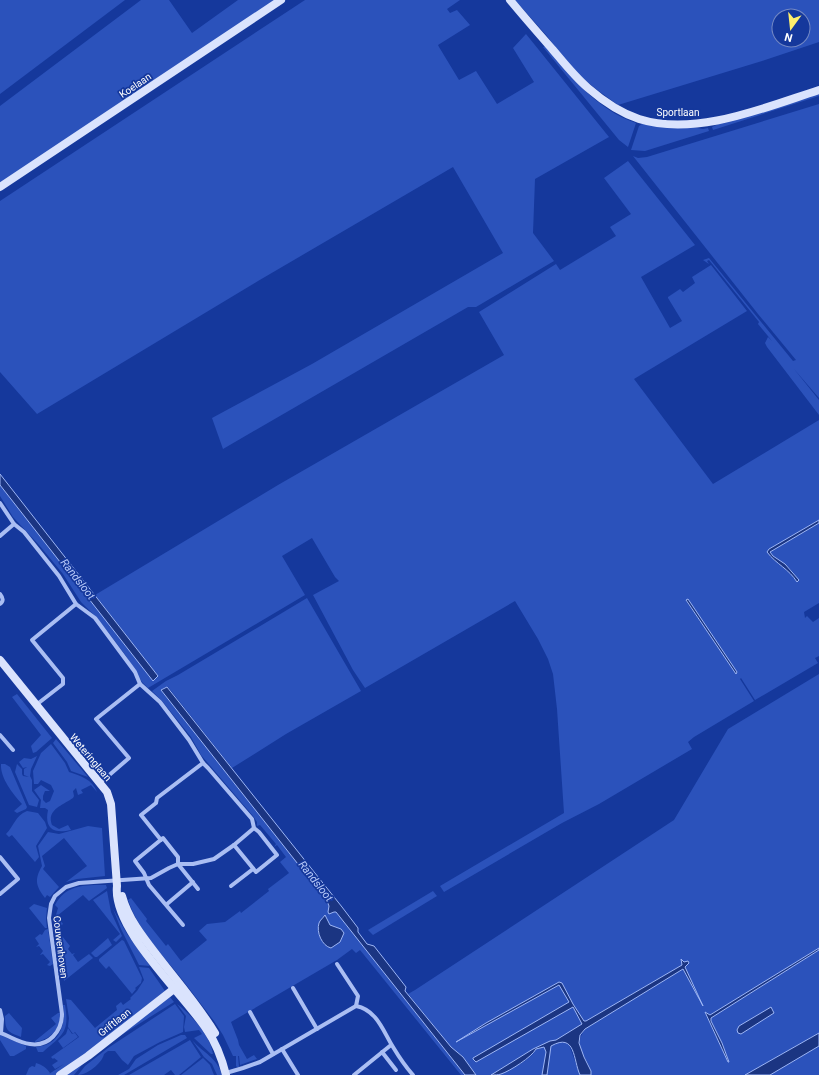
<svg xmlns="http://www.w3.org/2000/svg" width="819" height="1075" font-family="Roboto,sans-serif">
<rect width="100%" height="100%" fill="#15389c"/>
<!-- green -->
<g fill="#2b52bb" fill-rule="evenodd">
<polygon points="0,0 125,0 0,94"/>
<polygon points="141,0 169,0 192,33 238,0 276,0 0,183 0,106"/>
<polygon points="305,0 460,0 447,9 450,13 457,10 470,25 438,45 439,47 459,80 476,71 497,104 534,82 513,48 526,34 609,137 535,179 533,233 554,261 476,307 468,307 223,449 212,418 312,364 503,253 453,167 258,281 37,414 0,372 0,201"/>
<path d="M515,0H819V42L762,61L618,105L596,89L573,70L547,36ZM779,16H803V40H779Z"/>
<path d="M546,46C571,77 597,110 636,123L628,147L619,140L543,47Z"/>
<polygon points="819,93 819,96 713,130 712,127 725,121"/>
<polygon points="819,104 819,398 794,369 819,400 819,415 767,347 765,343 768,337 772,341 758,324 759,322 709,260 707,261 709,264 703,260 709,258 793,361 796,360 758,314 633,156 638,158 647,157"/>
<polygon points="642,124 691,127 703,129 708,128 709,131 645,151 631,150 639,126"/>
<path d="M628,161L695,245L641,277L670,328L682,321L668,298V297L680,289L683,292L695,283L692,277L711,265L747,311L634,379L713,484L819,420V520L769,549L768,552C776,564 789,569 797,581C792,564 779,564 770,552L819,523V603L804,612L805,618L807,616L813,622L819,618V656L815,658L818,663L755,700L741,678L740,679L754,701L694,737L688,742L692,749L599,804L562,823L444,892L440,886L564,813L557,709L553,674L548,659L538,639L515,601L365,688L353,670L313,595L339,581L335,577L312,538L282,556L305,595L148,688L142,682L126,656L112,637L96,617L81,602L63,574L39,545L13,517L0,496V485L154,680L158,676L95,595L278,485L504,355L479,312L556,264L560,270L616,236L610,227L631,214L604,178ZM688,600L737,672L736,673L686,601Z"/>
<path d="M307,598L361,691L286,734L232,768L168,687L164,688L161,690L465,1075H461L360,950L356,953L352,949L337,960L231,1022L238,1040L239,1045L247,1059L254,1055L257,1059L240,1065L239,1056H238L239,1067H237L236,1066V1056H233L223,1035L214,1021C200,1003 187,985 172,967C155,947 137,926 128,900L131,898L147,919L146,921L166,946L168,944L181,961L207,940L199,931L207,924L225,922L240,911L241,913L269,891L268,889L289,873L280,862L286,857L277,845L274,847L276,844L260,825L257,826V822L253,816L201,755L191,737L162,701L152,691L166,681L178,675Z"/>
<path d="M819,674V948L721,1009L710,1015L705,1013L728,1062H729L722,1043L711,1021V1018L819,950V1033L745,1075H591C591,1057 570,1051 585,1029L683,969L682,965L586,1021L568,1042L580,1075H500C512,1068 530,1061 536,1049L544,1047L546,1048L557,1042L533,1049L491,1075H476L463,1057L451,1047L408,994L415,990L674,820L728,729Z"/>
<polygon points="17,694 52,738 36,752 33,753 31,746 41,735 12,697"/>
<polygon points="56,739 88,777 71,771 67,762 53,743"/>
<path d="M51,744L65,763L69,772C81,776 92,779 97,792L91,785L81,790L83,793L78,795L76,788L73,791L74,796L73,798C63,805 46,810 52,825L59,829L68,825L71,830C54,834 44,829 48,810L45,808H40L41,800L34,790L41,785L50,791H45L43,796V800L46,803L50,801L54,791L51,785L41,780L38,784H34L33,771L41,753Z"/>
<polygon points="37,756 31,769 30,776 32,780 32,791 39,800 37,807 29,805 15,772 17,764 22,769 22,774 23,776 29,777 24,775 24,769 27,767 23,768 19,762 24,758 31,759"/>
<path d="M1,764H5L10,767L27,807L26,809L17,813L14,811L22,804C13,794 0,778 1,764Z"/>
<path d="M27,811L38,813L45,822L47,828L36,846L39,857L35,862L12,835L9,837L6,834C14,826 15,816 27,811Z"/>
<path d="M88,826L102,828L105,876L77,879L66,882L87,866L64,838L42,856L45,866L43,869L59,887L50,897L47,895L45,898C36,886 34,880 42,866L38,846L48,832L59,834Z"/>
<path d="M106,885L107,888L89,901L83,895L57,916L63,924L59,927L56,926L55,918L58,908L55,905C66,884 86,885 106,885Z"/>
<polygon points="107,891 111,912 122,936 116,942 113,940 120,934 93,900"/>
<polygon points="433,891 437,896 373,935 368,930"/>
<polygon points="34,904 47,908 46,919 47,928 45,928 29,908"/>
<polygon points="113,909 127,934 150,966 139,965 121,929"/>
<polygon points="48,929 53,964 50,966 47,965 50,962 43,954 40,955 43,951 39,946 36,947 39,944 35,938 40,934 42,935 45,930"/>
<polygon points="57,935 62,936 70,946 68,949 72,954 75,953 73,955 78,962 89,954 93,958 64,981"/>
<polygon points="108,938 112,945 97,957 95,957 91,953"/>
<polygon points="122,940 124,941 142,978 141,983 135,988 136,989 132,994 109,966 106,969 99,961 99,959"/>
<path d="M139,967L149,968L165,991L164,992L76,1061L55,1075H26L29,1068L32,1066L35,1067L36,1063C42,1065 46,1067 50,1073L49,1074L64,1064L55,1069L52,1065L58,1061L54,1058L53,1059L51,1057L86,1032L79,1037L75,1032L73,1034L68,1027L69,1018L66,999L71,1000L95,1028L117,1010L116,1006L121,1002L123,1005L131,999L130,998L137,991L144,980Z"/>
<polygon points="170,997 174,1002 115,1039 82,1065 74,1075 65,1075"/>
<path d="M175,1004L184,1016L183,1032L160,1042L134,1056L128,1065L122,1060L115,1051H108L104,1054C102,1064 86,1075 78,1075L85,1066L108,1048Z"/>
<path d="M177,1004C191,1014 211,1037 213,1054H211L194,1038L202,1034L199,1030L185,1032L184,1027L186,1016Z"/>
<path d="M63,1005H65C70,1033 62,1035 43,1052H38L36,1047C60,1045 66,1025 63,1005Z"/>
<path d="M9,1013L22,1028L21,1037C8,1032 5,1031 5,1016Z"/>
<path d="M58,1013H60C62,1028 50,1040 35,1042V1041L56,1024L51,1018Z"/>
<polygon points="68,1028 72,1034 75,1033 78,1037 63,1048 58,1041 66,1034"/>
<polygon points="0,1035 26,1046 26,1049 14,1056 10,1056 0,1040"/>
<polygon points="181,1035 185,1035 187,1038 124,1075 118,1075 129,1069 136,1059 158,1045"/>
<polygon points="190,1040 201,1057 179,1075 175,1075 171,1070 164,1075 129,1075"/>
<path d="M192,1040C203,1053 217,1057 222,1075H217L212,1064L204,1057Z"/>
<polygon points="819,1046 819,1075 770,1075"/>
<polygon points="203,1058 210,1065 214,1075 181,1075"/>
</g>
<!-- water -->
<g fill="#1b3582" stroke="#9db6f6">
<polygon points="0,474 158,676 153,681 0,485"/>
<path d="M819,520V523L770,552L773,556L785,564L799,580L797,582C789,569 776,564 767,552L769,549Z"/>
<polygon points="688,599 737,672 736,674 686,600"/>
<polygon points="167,687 342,907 358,928 358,932 367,944 374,946 406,987 405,991 451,1047 463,1057 476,1075 465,1075 336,912 334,912 329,914 328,912 329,906 327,901 161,690"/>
<path d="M325,915L330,925L341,929L344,933L340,942L331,948C322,946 316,932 319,923C320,920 323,918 325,915Z"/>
<polygon points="819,948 819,950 711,1018 711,1021 722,1043 729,1062 728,1062 705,1012 710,1015"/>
<path d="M681,959L684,962L688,961L689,963L685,967L703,1006L683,969L585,1029L580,1035L579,1043L584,1057L591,1071V1075H580C573,1060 576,1032 551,1046L547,1075H542L546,1052L544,1047L536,1049C532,1057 510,1071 501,1074C498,1075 495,1075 491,1075L533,1049L550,1041L556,1040L582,1024L573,1007L476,1062L473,1059V1058L569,1002L559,985L456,1042L486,1023L559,982L562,983L573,1004L584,1021H586L682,965Z"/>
<polygon points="771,1007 774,1013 741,1034 738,1033 737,1030 739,1026"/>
<polygon points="819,1033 819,1046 770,1075 745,1075"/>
</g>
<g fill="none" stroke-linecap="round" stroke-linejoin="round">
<!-- street -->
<g stroke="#aabef3" stroke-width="4">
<polyline points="0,503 14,524 24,532 59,576 76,604 95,618 135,672 140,684 160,702 189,740 203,763 208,768 252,819 254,828 259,832 277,855 256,872 234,845"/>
<polyline points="0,536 14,524"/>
<path d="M0,594C3,598 4,601 0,604"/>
<polyline points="36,705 63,684 63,678 32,640 76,604"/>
<polyline points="0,735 13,750"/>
<polyline points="100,783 129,758 96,719 140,684"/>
<polyline points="161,840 141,815 156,803 157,798 203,763"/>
<polyline points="0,857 18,879 0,894"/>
<polyline points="231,886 253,869"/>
<polyline points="167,904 193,882"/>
<polyline points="183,925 149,885 144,873 135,861 163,838 178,857 178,864 198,889"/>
<polyline points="337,964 358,996 356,1006"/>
<polyline points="293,988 317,1029"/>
<polyline points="0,1010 2,1019 1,1033"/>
<polyline points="250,1012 273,1054"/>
<path d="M0,1033C10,1036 19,1043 30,1044C49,1047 62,1031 62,1014L49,918L51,904L55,896L66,887L79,883L151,878L169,868L178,864H193L214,859L234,845L254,828"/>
<polyline points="282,1049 298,1075"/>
<polyline points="382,1052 396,1070"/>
<path d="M226,1073L243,1068L260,1062L356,1006C377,1010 383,1031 393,1047C399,1057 405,1066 413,1075"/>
<polyline points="354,1075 391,1045"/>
</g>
<!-- secondary -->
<g stroke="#dae3fd" stroke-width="8">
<path d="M510,0C524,17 539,34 553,50C564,63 575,77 588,88C603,101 621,113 639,119C696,137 766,107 819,90"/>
<polyline points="0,187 281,0"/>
<path d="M0,660L107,792L111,804L117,886C112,930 184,994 207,1030C216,1043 222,1059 226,1075"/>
<path d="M122,896C128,918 142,936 156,954C176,980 198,1005 215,1033"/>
<polyline points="60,1075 88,1056 179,985"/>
</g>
</g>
<g text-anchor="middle" stroke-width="3.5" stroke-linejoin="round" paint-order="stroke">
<!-- street labels -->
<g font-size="10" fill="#fff" stroke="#15389c">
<text transform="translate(135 85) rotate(-34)" y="4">Koelaan</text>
<text x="678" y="116">Sportlaan</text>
<text transform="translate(91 757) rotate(50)" y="4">Weteringlaan</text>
<text transform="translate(61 947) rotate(83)" y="4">Couwenhoven</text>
<text transform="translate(114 1022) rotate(-38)" y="4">Griftlaan</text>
</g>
<!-- water labels -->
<g font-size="11" font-style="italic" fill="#b7c9f9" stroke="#15389c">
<text transform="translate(78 579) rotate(52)" y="4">Randsloot</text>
<text transform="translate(316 881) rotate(52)" y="4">Randsloot</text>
</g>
</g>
<!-- north arrow -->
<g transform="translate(791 28) rotate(195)"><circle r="19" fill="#15389c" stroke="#7388c4"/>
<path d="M0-3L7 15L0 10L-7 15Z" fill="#ffef6c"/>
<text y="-6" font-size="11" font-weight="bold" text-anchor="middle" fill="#ffffff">N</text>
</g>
</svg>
